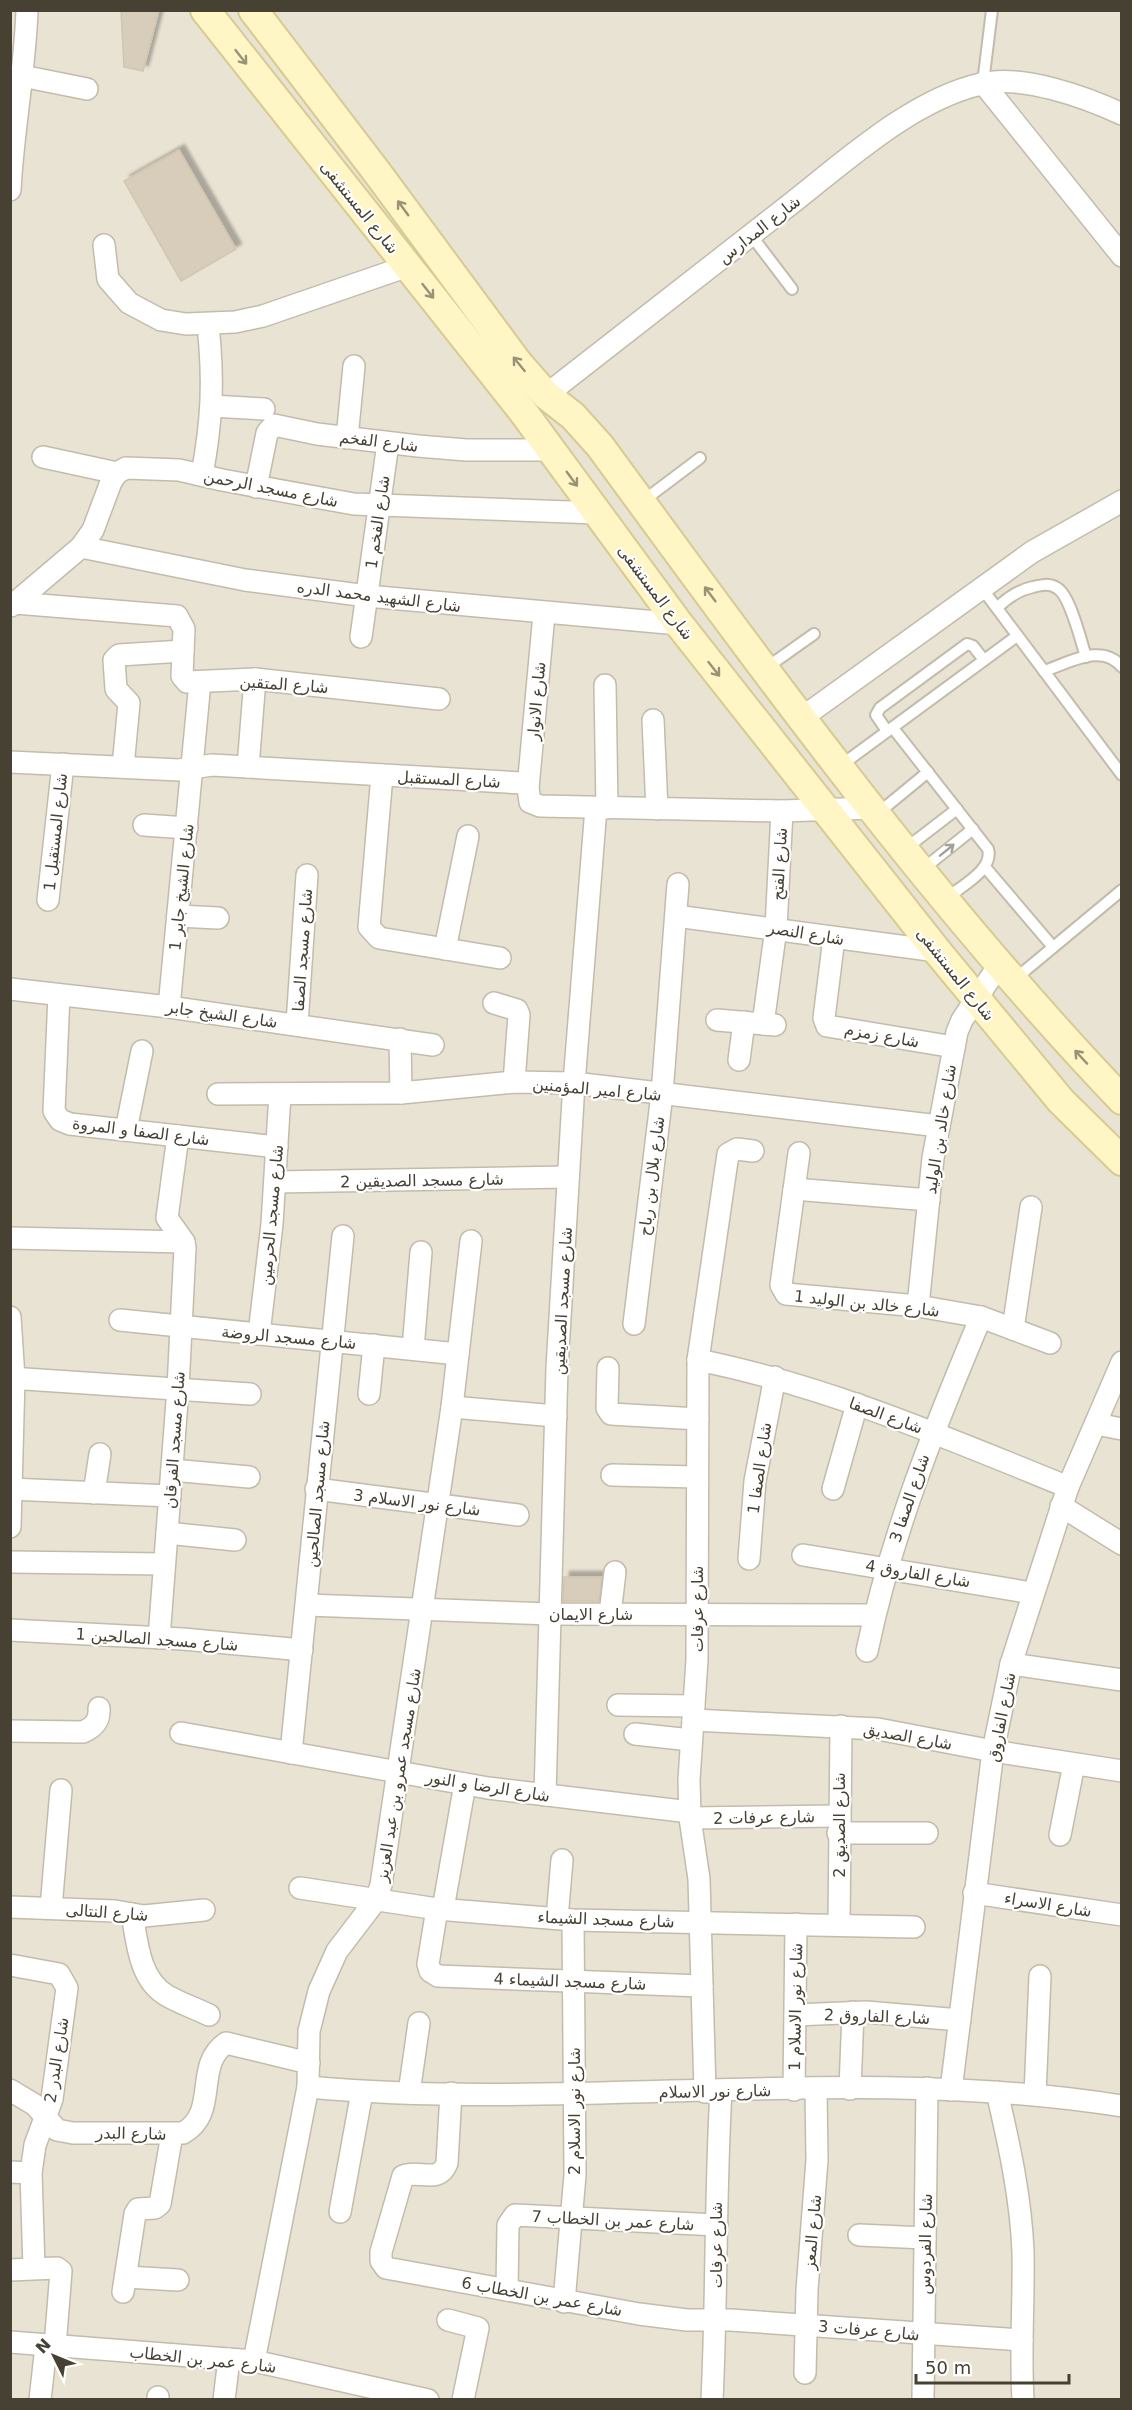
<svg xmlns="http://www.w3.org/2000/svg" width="1132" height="2410" font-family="'DejaVu Sans','Noto Naskh Arabic',sans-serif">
<defs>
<filter id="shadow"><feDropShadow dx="5.5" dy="-5.5" stdDeviation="1.5" flood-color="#0004"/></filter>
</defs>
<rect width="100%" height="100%" fill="#f4f1e6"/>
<!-- residential -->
<rect fill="#e9e3d3" x="11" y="11" width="1110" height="2388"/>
<!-- building -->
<g fill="#d7cdba" stroke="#d2c6ad" stroke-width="1.5" filter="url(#shadow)">
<polygon points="121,10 159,10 143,71 124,67"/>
<polygon points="179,150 236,249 181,281 124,181"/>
<polygon points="564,1577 602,1577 599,1601 563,1601"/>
</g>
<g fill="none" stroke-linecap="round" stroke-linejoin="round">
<!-- lane casing -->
<g stroke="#c3bcaa" stroke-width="14">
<g id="lane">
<polyline points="983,83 992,10"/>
<polyline points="751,235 792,289"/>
<polyline points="643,501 700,458"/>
<polyline points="981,587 1122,775"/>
<path d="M997,608C1007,598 1018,590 1033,587C1041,585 1049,583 1057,588C1070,595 1081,641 1086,657"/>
<polyline points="766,668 814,634"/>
<path d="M1044,671C1069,663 1102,642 1122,667"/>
<path d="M893,728L988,849C994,870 961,886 947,898"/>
<polyline points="887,731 876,715 880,708 967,644 973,646 984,660"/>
<polyline points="840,766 1017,636"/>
<polyline points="877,814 928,772"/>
<polyline points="905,849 957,809"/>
<polyline points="985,867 1053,947"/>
<polyline points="923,869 973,829"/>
<polyline points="1015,979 1122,890"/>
</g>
</g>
<!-- street casing -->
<g stroke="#c3bcaa" stroke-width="24">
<g id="street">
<polyline points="22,76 87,89"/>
<polyline points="983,83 1122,256"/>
<path d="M10,190C13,130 25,71 27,10"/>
<polyline points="104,245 108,279 129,303 161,320 186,324 235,322 263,316 408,266"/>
<path d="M546,395C625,333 704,272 783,210C840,166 910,100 981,84C1022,74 1085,97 1122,114"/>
<polyline points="212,406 264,409"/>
<polyline points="347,438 354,366"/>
<polyline points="43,457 117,473"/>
<path d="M202,475C212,420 214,381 208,325"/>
<polyline points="256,487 267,433 274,425 317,434 418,446 466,450 551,450"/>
<polyline points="81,547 245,580 367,596 679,624"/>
<polyline points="15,603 81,547 93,530 111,482 117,473 126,468 179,470 222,480 354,504 597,513"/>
<polyline points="11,606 15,603 177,616 184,629 182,676 187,682 255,679 439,699"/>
<polyline points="361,637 388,443"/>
<polyline points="605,685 607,808"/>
<polyline points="803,717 1032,552 1122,501"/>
<polyline points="653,720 657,809"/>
<polyline points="10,762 179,770 212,765 522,783 528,788 530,802 540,806 782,811 872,808"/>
<polyline points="123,767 129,703 116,689 114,660 119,655 183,651"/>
<polyline points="248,767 255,679"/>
<polyline points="382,775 369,927 379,938 500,958"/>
<polyline points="528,788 544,614"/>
<polyline points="144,825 187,828"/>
<polyline points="48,900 63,764"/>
<polyline points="178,916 218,918"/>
<polyline points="676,916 937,951"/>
<polyline points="834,938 824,1018 827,1026 954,1047"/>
<polyline points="445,949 468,836"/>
<polyline points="10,989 169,1007 433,1045"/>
<polyline points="59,995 54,1111 60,1120 70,1124 277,1147"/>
<polyline points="494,1003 517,1010 519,1015 514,1082"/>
<polyline points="169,1007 200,682"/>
<polyline points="717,1020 775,1025"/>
<polyline points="297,1024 307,875"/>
<polyline points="763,1024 776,928 782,811"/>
<polyline points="400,1039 401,1093"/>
<polyline points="739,1060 744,1022"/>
<polyline points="218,1094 401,1093 514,1082 574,1083 939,1126"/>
<polyline points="126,1130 142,1051"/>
<polyline points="799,1153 781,1285 786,1294 918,1306 981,1317 1050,1343"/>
<polyline points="275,1182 568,1177"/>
<polyline points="794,1189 929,1200"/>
<polyline points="10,1238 184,1242"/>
<polyline points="918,1306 933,1158 957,1032 962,1020 999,965"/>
<polyline points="10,1317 14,1378 10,1527"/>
<polyline points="120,1320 458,1354"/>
<polyline points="634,1324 662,1094 678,884"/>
<polyline points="1013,1329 1031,1207"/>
<polyline points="259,1334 272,1224 280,1094"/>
<polyline points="413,1349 421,1252"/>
<path d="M698,1360C827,1386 947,1438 1068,1487"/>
<polyline points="608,1368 607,1408 611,1414 698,1419"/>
<polyline points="10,1378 250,1394"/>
<polyline points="369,1394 374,1345"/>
<polyline points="452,1407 556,1416"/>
<polyline points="1096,1424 1122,1429"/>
<polyline points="172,1470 249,1477"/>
<polyline points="612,1475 697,1477"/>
<polyline points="10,1489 170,1496"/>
<polyline points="316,1489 518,1515"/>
<polyline points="833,1489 857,1404"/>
<polyline points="94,1493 100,1454"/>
<polyline points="1061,1506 1122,1544"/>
<polyline points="167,1533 235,1540"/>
<polyline points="803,1555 1032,1593"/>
<polyline points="749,1559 755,1481 775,1377"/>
<polyline points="10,1562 164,1564"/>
<polyline points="307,1605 552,1614 874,1615"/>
<polyline points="610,1614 615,1572"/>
<polyline points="10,1630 183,1639 302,1650"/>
<polyline points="159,1638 178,1388 185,1248 184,1242 167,1218 178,1136"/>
<path d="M867,1651C891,1535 935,1426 981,1317"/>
<polyline points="1011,1664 1122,1680"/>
<polyline points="618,1705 694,1706"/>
<polyline points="693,1720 878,1729 993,1751 1122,1771"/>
<path d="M10,1731L83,1732C94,1727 100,1721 99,1708"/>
<polyline points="181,1733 488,1788 690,1812"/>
<polyline points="635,1734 691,1740"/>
<polyline points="291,1753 343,1236"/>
<polyline points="545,1795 557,1368 574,1083 596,808"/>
<polyline points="690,1818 838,1816"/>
<polyline points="838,1833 927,1833"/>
<polyline points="1060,1835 1074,1764"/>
<polyline points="300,1888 437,1909 573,1920 914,1927"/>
<polyline points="974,1893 1122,1915"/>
<polyline points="10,1907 115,1911 144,1916 204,1910"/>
<polyline points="51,1908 61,1790"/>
<polyline points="437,1909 428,1964 430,1971 438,1976 702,1986"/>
<polyline points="443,1909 465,1784"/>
<path d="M132,1914C137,1941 139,1979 166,1995C179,2003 195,2008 209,2015"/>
<polyline points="557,1918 562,1860"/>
<polyline points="839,1925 841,1726"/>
<polyline points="10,1965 59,1974 67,1988 52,2099 35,2145 31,2173 34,2268"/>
<polyline points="795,2015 866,2012 960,2020"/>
<path d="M308,2087C578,2112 853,2063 1122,2106"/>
<polyline points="850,2089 853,2012"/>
<path d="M10,2090L35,2105L57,2130L73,2133H183C220,2112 193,2066 226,2043L309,2063"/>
<polyline points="794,2090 796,1924"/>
<polyline points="951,2090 993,1751 1011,1664 1068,1487 1122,1362"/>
<polyline points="705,2092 699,1879 690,1818 689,1780 697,1660 698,1360 728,1154 737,1149 753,1151"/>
<path d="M997,2092C1009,2144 1021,2198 1023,2252C1024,2301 1020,2350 1023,2400"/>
<polyline points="409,2093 419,2023"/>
<path d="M451,2093L447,2163C439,2185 419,2169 403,2176L381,2252V2261L386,2268L639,2314L687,2320H730L1022,2340"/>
<polyline points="1035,2095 1040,1976"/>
<polyline points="10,2172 31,2173"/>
<polyline points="340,2212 362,2092"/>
<polyline points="859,2235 925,2238"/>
<polyline points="10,2270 57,2268 61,2271 55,2347"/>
<polyline points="126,2277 178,2280"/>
<polyline points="507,2290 508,2225 515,2215 717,2225"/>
<polyline points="123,2292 135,2214 138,2209 155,2208 160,2204 172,2134"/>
<polyline points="564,2302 575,2175 573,1920"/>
<polyline points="448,2320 478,2328 463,2400"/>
<polyline points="10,2342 254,2361 428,2400"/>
<polyline points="254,2361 308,2087 309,2031 319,1991 337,1951 376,1900 381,1885 452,1407 471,1241"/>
<polyline points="805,2373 807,2290 817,2160 816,2090"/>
<polyline points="40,2400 46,2346"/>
<polyline points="158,2400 158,2397"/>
<polyline points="224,2400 229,2359"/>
<path d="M712,2400C717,2297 715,2194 721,2091"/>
<polyline points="923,2400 927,2088"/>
</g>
</g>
<!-- secondary casing -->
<g stroke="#d7ca92" stroke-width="32">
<g id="secondary">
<polyline points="205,10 524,413 679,624 937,951 1061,1101 1122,1161"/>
<path d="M253,10L376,171L518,363L546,395L573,416L600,446C764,670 929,898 1122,1100"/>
</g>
</g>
<!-- lane -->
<use href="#lane" stroke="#fff" stroke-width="10"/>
<!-- street -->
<use href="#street" stroke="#fff" stroke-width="21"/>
<!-- secondary -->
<use href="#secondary" stroke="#fff5c5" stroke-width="28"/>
</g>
<!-- one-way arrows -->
<defs><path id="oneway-shaft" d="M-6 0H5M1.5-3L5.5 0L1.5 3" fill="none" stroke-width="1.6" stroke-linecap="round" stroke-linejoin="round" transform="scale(1.5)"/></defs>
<g stroke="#9a9275">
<use href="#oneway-shaft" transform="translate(241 57) rotate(52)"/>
<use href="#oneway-shaft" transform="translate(403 208) rotate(-126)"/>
<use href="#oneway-shaft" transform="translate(428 291) rotate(52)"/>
<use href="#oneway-shaft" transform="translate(519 364) rotate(-129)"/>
<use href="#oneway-shaft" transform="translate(572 479) rotate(54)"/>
<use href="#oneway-shaft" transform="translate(710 594) rotate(-127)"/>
<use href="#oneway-shaft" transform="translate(714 669) rotate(52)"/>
<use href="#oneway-shaft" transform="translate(1081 1057) rotate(-133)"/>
</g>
<use stroke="#a3a09a" href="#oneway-shaft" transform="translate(947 850) rotate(-39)"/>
<g text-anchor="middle" stroke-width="4.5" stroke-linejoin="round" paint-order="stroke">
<!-- street labels -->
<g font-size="16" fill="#474134" stroke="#fff">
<text transform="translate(360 207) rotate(51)" y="6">شارع المستشفى</text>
<text transform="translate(759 229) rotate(-38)" y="6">شارع المدارس</text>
<text transform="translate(379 441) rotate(7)" y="6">شارع الفخم</text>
<text transform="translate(271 488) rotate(11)" y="6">شارع مسجد الرحمن</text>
<text transform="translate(377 522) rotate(-82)" y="6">شارع الفخم 1</text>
<text transform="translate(656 592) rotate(53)" y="6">شارع المستشفى</text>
<text transform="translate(379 596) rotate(7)" y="6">شارع الشهيد محمد الدره</text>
<text transform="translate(284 684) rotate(4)" y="6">شارع المتقين</text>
<text transform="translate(536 701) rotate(-85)" y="6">شارع الانوار</text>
<text transform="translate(449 779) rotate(3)" y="6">شارع المستقبل</text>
<text transform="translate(55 832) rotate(-84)" y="6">شارع المستقبل 1</text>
<text transform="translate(779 864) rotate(-87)" y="6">شارع الفتح</text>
<text transform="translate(181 887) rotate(-84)" y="6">شارع الشيخ جابر 1</text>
<text transform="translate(806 933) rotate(9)" y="6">شارع النصر</text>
<text transform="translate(302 950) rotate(-86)" y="6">شارع مسجد الصفا</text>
<text transform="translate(956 974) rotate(51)" y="6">شارع المستشفى</text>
<text transform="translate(222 1014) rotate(8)" y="6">شارع الشيخ جابر</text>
<text transform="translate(882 1035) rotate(10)" y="6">شارع زمزم</text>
<text transform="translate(597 1089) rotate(5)" y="6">شارع امير المؤمنين</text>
<text transform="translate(940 1129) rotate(-81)" y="6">شارع خالد بن الوليد</text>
<text transform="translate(141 1131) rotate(7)" y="6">شارع الصفا و المروة</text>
<text transform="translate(651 1176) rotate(-83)" y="6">شارع بلال بن رباح</text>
<text transform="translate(422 1180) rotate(-1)" y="6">شارع مسجد الصديقين 2</text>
<text transform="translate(271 1215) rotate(-85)" y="6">شارع مسجد الحرمين</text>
<text transform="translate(562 1301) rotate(-87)" y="6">شارع مسجد الصديقين</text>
<text transform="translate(867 1303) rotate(6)" y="6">شارع خالد بن الوليد 1</text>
<text transform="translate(289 1337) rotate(5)" y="6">شارع مسجد الروضة</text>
<text transform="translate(886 1415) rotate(20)" y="6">شارع الصفا</text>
<text transform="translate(174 1440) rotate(-86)" y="6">شارع مسجد الفرقان</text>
<text transform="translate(759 1468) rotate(-82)" y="6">شارع الصفا 1</text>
<text transform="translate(317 1494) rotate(-85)" y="6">شارع مسجد الصالحين</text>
<text transform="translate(909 1498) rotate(-71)" y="6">شارع الصفا 3</text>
<text transform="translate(417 1502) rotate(7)" y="6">شارع نور الاسلام 3</text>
<text transform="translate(918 1573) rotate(9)" y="6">شارع الفاروق 4</text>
<text transform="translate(697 1609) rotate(-90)" y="6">شارع عرفات</text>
<text x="591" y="1620">شارع الايمان</text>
<text transform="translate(157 1639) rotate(4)" y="6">شارع مسجد الصالحين 1</text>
<text transform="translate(1001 1717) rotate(-79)" y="6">شارع الفاروق</text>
<text transform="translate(908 1736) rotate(10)" y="6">شارع الصديق</text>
<text transform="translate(398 1775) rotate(-81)" y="6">شارع مسجد عمرو بن عبد العزيز</text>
<text transform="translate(488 1786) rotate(9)" y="6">شارع الرضا و النور</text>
<text transform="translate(764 1817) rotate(-1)" y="6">شارع عرفات 2</text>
<text transform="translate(839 1825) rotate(-90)" y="6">شارع الصديق 2</text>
<text transform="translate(1048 1904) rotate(9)" y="6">شارع الاسراء</text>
<text transform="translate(107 1912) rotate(4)" y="6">شارع النتالى</text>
<text transform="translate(606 1919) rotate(2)" y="6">شارع مسجد الشيماء</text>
<text transform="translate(570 1981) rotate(2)" y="6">شارع مسجد الشيماء 4</text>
<text transform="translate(795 2007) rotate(-89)" y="6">شارع نور الاسلام 1</text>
<text transform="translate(877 2016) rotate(2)" y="6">شارع الفاروق 2</text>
<text transform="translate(56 2060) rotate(-81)" y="6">شارع البدر 2</text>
<text transform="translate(715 2091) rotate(-1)" y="6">شارع نور الاسلام</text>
<text transform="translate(574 2111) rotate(-90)" y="6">شارع نور الاسلام 2</text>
<text transform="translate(131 2133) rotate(1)" y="6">شارع البدر</text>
<text transform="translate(613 2220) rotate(3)" y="6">شارع عمر بن الخطاب 7</text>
<text transform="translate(812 2232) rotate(-85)" y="6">شارع المعز</text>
<text transform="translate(925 2244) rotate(-89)" y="6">شارع الفردوس</text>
<text transform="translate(716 2245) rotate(-90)" y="6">شارع عرفات</text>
<text transform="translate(542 2296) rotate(10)" y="6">شارع عمر بن الخطاب 6</text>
<text transform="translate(869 2330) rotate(5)" y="6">شارع عرفات 3</text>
<text transform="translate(203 2359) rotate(6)" y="6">شارع عمر بن الخطاب</text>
</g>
</g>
<!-- border -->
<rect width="1132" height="2410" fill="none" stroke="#474134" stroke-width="24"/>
<!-- north arrow -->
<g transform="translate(54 2356) rotate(313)" stroke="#ffffff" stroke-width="4.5" paint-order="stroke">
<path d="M0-4.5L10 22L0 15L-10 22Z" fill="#474134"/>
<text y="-9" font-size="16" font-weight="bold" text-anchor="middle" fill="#474134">N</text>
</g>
<!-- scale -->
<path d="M916 2374v9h153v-9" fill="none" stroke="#474134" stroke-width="3"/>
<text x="925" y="2374" font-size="18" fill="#474134" stroke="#ffffff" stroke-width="4.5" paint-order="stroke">50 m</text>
</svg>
